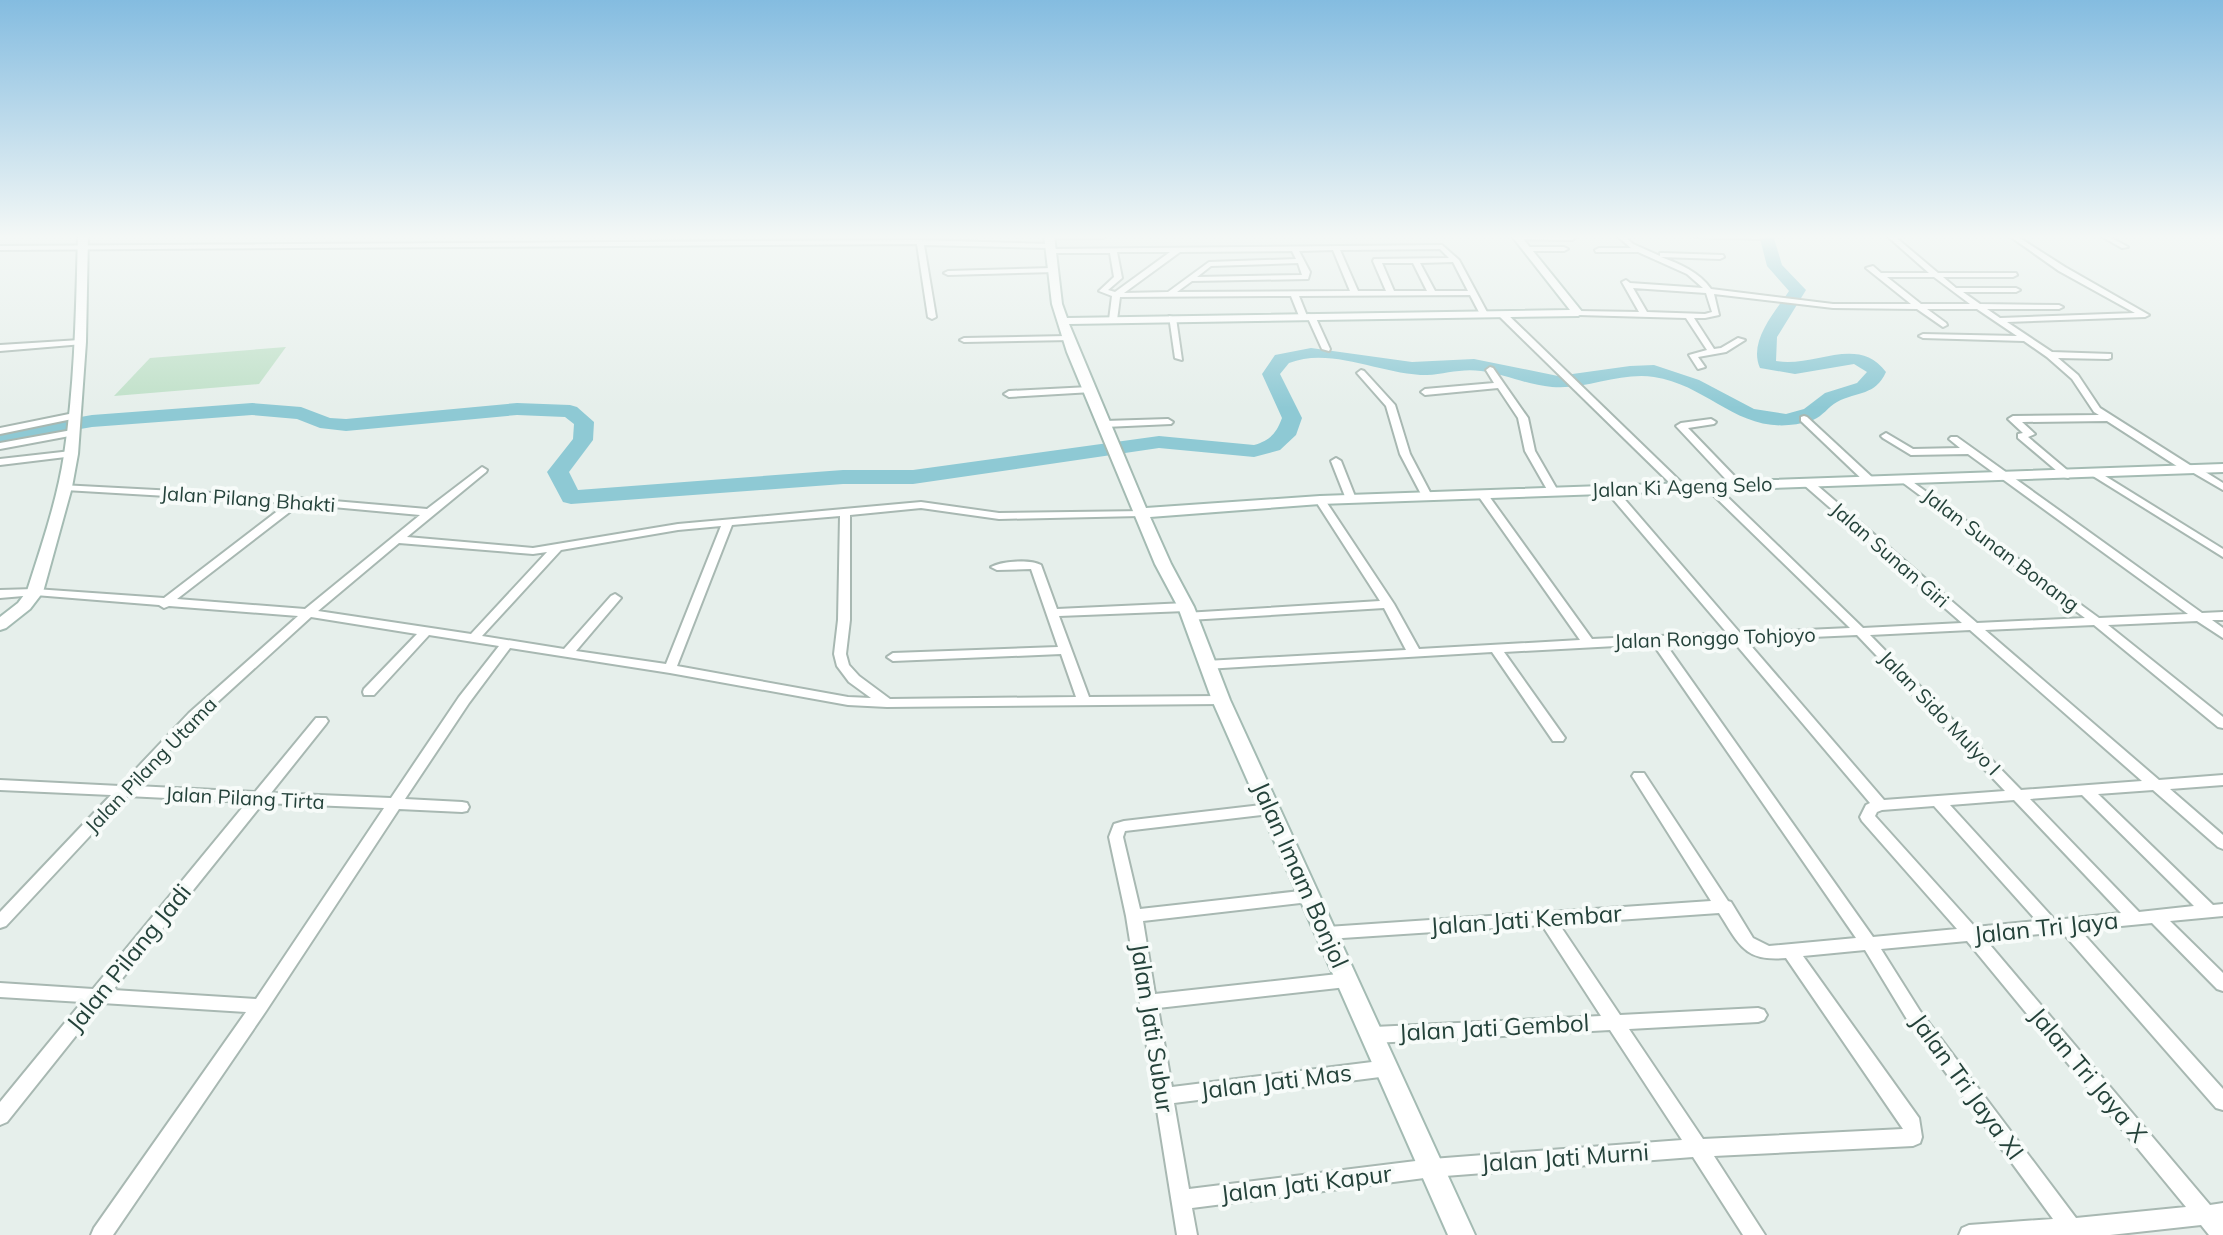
<svg xmlns="http://www.w3.org/2000/svg" width="2223" height="1235" font-family="Mulish,sans-serif">
<rect width="100%" height="100%" fill="#e6efeb"/>
<!-- green -->
<polygon fill="#bfe0c8" points="286,347 259,384 114,396 150,358"/>
<g fill="none" stroke-linecap="round" stroke-linejoin="round">
<!-- river -->
<path fill="#8ec9d4" fill-rule="evenodd" d="M1759,235H1773L1782,265L1806,290L1777,337L1776,361C1814,368 1858,334 1886,372C1875,396 1858,391 1837,402C1828,407 1823,416 1813,420C1743,443 1714,386 1654,377C1620,372 1586,390 1552,387C1527,385 1505,374 1481,371C1462,368 1445,374 1427,375C1382,375 1331,346 1289,363L1280,374L1302,418L1296,435L1280,450L1254,457L1159,448L913,484H843L571,504L563,502L547,472L573,439L574,424L565,417L517,415L346,431L320,428L297,419L252,415L92,427L0,443V431L92,415L252,403L301,407L330,418L346,419L517,403L570,405L577,407L594,422L593,440L569,472L578,490L843,470H913L1159,436L1254,445C1270,440 1276,434 1282,418L1262,374L1275,355L1311,348L1412,362L1474,359L1558,376L1630,366L1654,365L1699,380L1754,409L1786,414L1804,409L1825,393L1857,383L1867,372L1854,364L1795,374L1760,368C1748,341 1775,312 1789,291L1767,266Z"/>
<!-- street casing -->
<g stroke="#a8b8b2" stroke-width="4">
<g id="street">
<polygon points="1049,235 1106,235 1106,236 1103,238 1047,238 1046,237"/>
<path d="M1616,235H1623L1633,244L1660,256V253H1663L1723,255L1724,257L1720,259L1661,257C1680,264 1699,272 1711,289L1833,304H1911L1866,268L1873,266L1881,273H1929L1886,235H1893L1938,273H2016L2017,275L2013,277H1943L1956,288H2016L2020,290L2016,292H1963L1980,304L2059,305L2063,307L2059,309H1987L2000,318L2135,313L2059,271L2008,235H2015L2065,267L2149,315L2145,317L2007,322L2052,352L2111,354V358L2108,359L2058,358L2078,375L2100,408L2193,467L2199,468L2223,483V490L2192,472H2186L2107,421L2022,422L2035,434L2028,437L2073,475L2068,478L2064,477L2018,438V434L2023,433L2008,419L2013,416L2099,415L2094,412L2072,379L2047,357L2024,341L1923,338L1919,336L1923,334L2017,336L1977,309H1927L1946,323L1947,325L1943,327L1917,309L1833,308L1714,294L1719,315L1705,318H1694L1714,349L1721,348L1738,338L1745,340L1726,352L1698,357L1705,367L1698,369L1689,355L1707,350L1686,318L1578,315L1574,313L1578,311L1639,312L1622,282L1626,280L1630,283L1703,288L1687,274L1638,252H1596L1595,250L1599,248H1631ZM1887,277H1934L1970,304H1921ZM1633,288L1706,293L1712,312L1705,314L1647,312Z"/>
<polygon points="1693,235 1760,235 1763,237 1760,239 1696,237"/>
<polygon points="2099,235 2106,235 2128,247 2122,248"/>
<polygon points="1517,236 1572,236 1575,238 1572,240 1515,239 1514,238"/>
<polygon points="918,240 1049,244 1053,246 1049,248 924,245 936,317 932,319 928,317 917,244 0,250 0,246"/>
<path d="M1442,245L1459,260L1488,314L1487,316H1481L1470,295L1299,296L1307,316L1303,318L1299,316L1291,296L1120,297L1117,320L1113,322L1109,320L1112,296L1099,291L1114,277L1110,253H1050L1046,251L1050,249ZM1440,249L1449,258L1374,259L1373,261L1386,291H1358L1340,250ZM1333,250L1350,291L1177,292L1192,281L1308,279L1310,272L1299,251ZM1292,251L1296,259L1209,262L1168,292L1124,293L1180,252ZM1117,252H1170L1115,292L1108,290L1122,278ZM1453,262L1468,291H1435L1420,263ZM1298,263L1302,275L1197,277L1211,266ZM1382,263H1413L1427,291H1394Z"/>
<polygon points="1524,247 1564,247 1568,249 1564,251 1527,251 1523,249"/>
<polygon points="1052,268 1056,270 1055,272 948,275 944,273 948,271"/>
<polygon points="1499,312 1505,312 1683,484 1684,486 1683,488 1675,488 1499,316"/>
<polygon points="1308,314 1315,316 1330,349 1329,351 1322,349 1307,316"/>
<polygon points="1169,316 1176,318 1182,360 1175,358"/>
<polygon points="1068,336 1071,336 1071,340 964,342 960,340 964,338"/>
<polygon points="80,340 84,342 83,344 0,351 0,345"/>
<polygon points="1490,367 1493,368 1528,418 1535,451 1558,491 1557,493 1549,493 1525,451 1518,418 1498,388 1425,395 1421,392 1425,389 1494,383 1486,370"/>
<polygon points="1361,370 1364,371 1395,405 1410,454 1432,496 1431,498 1427,499 1422,496 1400,454 1386,406 1357,373"/>
<polygon points="1089,387 1092,388 1092,392 1009,397 1004,394 1009,391"/>
<polygon points="74,413 79,416 77,418 0,434 0,428"/>
<polygon points="1804,416 1807,417 1874,479 1874,483 1866,483 1801,421 1801,417"/>
<polygon points="1168,419 1173,422 1171,424 1105,427 1100,424 1105,421"/>
<polygon points="1711,419 1716,422 1714,424 1688,428 1742,484 1743,486 1742,488 1734,488 1676,426 1681,423"/>
<polygon points="72,430 77,433 75,435 0,449 0,443"/>
<path d="M1886,433L1913,449L1960,448L1949,439L1951,437H1957L2202,613L2223,612V620H2212L2223,628V638L2197,621L2108,625L2223,717V728L2218,727L2094,625L1985,630L2159,780L2223,775V785L2170,789L2223,835V849L2218,847L2153,790L2098,794L2213,905L2223,904V916L2170,921L2223,973V991L2217,989L2152,923L2080,930L2223,1089V1110L2216,1108L2062,932L1985,939L2210,1205L2223,1203V1235H2209L2201,1225L2110,1235H1959L1962,1228L1969,1225L2053,1219L1908,1021L1865,950L1803,956L1919,1118L1922,1137L1920,1143L1913,1146L1714,1156L1765,1235H1743L1693,1157L1432,1177L1192,1208L1197,1235H1177L1126,916L1109,837L1114,824L1124,821L1270,804L1275,805L1277,809L1275,813L1270,814L1125,831L1123,837L1140,909L1309,890L1315,892L1317,896L1315,900L1309,902L1143,921L1155,994L1347,973L1353,975L1355,980L1353,985L1347,987L1158,1008L1172,1087L1388,1060L1394,1062L1397,1068L1394,1074L1388,1076L1174,1103L1189,1189L1432,1159L1682,1140L1610,1030L1374,1043L1368,1040L1365,1035L1368,1030L1374,1027L1601,1016L1542,925L1327,939L1321,938L1319,933L1321,928L1327,927L1711,901L1634,779L1632,776L1634,773H1644L1728,901L1731,902L1753,938L1769,946L1856,938L1653,644L1504,652L1565,738L1563,741H1553L1492,652L1206,669L1200,665L1206,661L1406,650L1384,608L1189,620L1185,619L1183,616L1185,613L1380,601L1315,500L1320,497L1325,500L1394,604L1419,649L1580,640L1477,494L1482,491L1486,492L1592,639L1727,633L1606,491L1605,489L1606,487H1614L1740,633L1850,628L1707,489L1706,487L1707,485H1715L1863,628L1962,623L1804,485V481H1812L1977,623L2085,618L1902,482V478L1906,477L2099,618L2188,614L1968,454L1911,455L1883,438L1881,436ZM1970,630L2142,781L2021,790L1870,635ZM1857,635L2005,791L1884,800L1746,640ZM1733,641L1870,803L1866,805L1860,817L1862,821L1957,929L1873,937L1665,643ZM2082,795L2194,906L2139,912L2030,799ZM2014,800L2121,913L2055,920L1950,805ZM1934,806L2037,921L1975,927L1875,816L1877,812L1882,810ZM1719,913C1739,944 1744,962 1786,958L1903,1129L1703,1139L1629,1029L1758,1022L1764,1020L1767,1015L1764,1010L1758,1008L1620,1015L1559,924ZM1967,941L2186,1207L2076,1218L1920,1011L1881,949Z"/>
<polygon points="71,451 76,454 74,456 0,465 0,459"/>
<polygon points="1336,458 1341,461 1356,499 1355,501 1347,501 1346,499 1331,461"/>
<path d="M482,467L487,470L486,472L407,537L533,548L678,524L921,502L999,513L1145,511L1146,513L1141,516L999,519L921,508L850,515V620L846,654L849,665L859,676L890,699L1076,697L1061,654L893,661L887,657L893,653L1058,647L1031,569L997,570L991,567C1002,561 1030,559 1041,565L1057,609L1186,603L1192,607L1186,611L1059,616L1089,697L1221,696L1228,700L1221,704L887,707L848,705L670,673L510,648L469,703L405,799L462,802L467,803L469,807L467,811L462,812L399,809L266,1011L113,1235H91L94,1228L246,1012L102,1003L7,1122L0,1125V1102L82,1002L0,997V983L93,989L247,802L127,796L6,926L0,928V912L111,795L0,790V780L120,786L189,713L298,616L169,606L164,608L159,605L35,595L0,598V590L35,589L164,598L288,503L65,490L61,489L60,487L61,485L287,497L427,509ZM300,504L420,515L305,609L177,599ZM840,516L838,620L834,654L837,666L849,682L871,698L848,697L677,666L732,525ZM721,526L666,664L576,651L621,598L615,594L611,596L564,649L482,636L561,550L678,530ZM399,543L533,554L547,552L471,634L318,611ZM311,617L417,634L364,689L363,692L364,695H374L429,635L499,646L459,697L391,798L271,793L326,724L328,721L326,718H316L255,792L136,786L199,719ZM263,803L384,808L256,999L113,990Z"/>
<polygon points="2097,471 2223,549 2223,557 2093,476 2093,472"/>
</g>
</g>
<!-- secondary casing -->
<g stroke="#a4bbb3" stroke-width="4">
<g id="secondary">
<path d="M78,235H88L86,342L78,454L72,487L43,592L30,609L6,628L0,630V617L18,603L27,591C41,547 57,501 64,455C75,383 76,308 78,235Z"/>
<polygon points="1044,235 1054,235 1062,304 1067,318 1570,310 1511,235 1520,235 1583,313 1578,316 1069,324 1146,508 1320,496 2223,464 2223,472 1320,504 1150,517 1171,564 1194,607 1230,700 1475,1235 1448,1235 1212,700 1178,607 1155,564 1067,352 1052,304"/>
</g>
</g>
<!-- street -->
<use href="#street" fill="#fff" fill-rule="evenodd"/>
<!-- secondary -->
<use href="#secondary" fill="#fff" fill-rule="evenodd"/>
</g>
<!-- sky -->
<linearGradient id="sky" x2="0" y2="1"><stop stop-color="#84bce0"/><stop offset="0.58" stop-color="#f4f8f6"/><stop offset="1" stop-color="#f4f8f6" stop-opacity="0"/></linearGradient>
<rect width="2223" height="408" fill="url(#sky)"/>
<g text-anchor="middle" stroke-width="8" stroke-linejoin="round" paint-order="stroke">
<!-- street labels -->
<g font-size="20" fill="#24423a" stroke="#f7fbf9">
<text transform="translate(1682 487) rotate(-2)" y="7">Jalan Ki Ageng Selo</text>
<text transform="translate(248 499) rotate(4)" y="7">Jalan Pilang Bhakti</text>
<text transform="translate(2001 550) rotate(37)" y="7">Jalan Sunan Bonang</text>
<text transform="translate(1890 555) rotate(41)" y="7">Jalan Sunan Giri</text>
<text transform="translate(1715 638) rotate(-2)" y="7">Jalan Ronggo Tohjoyo</text>
<text transform="translate(1940 713) rotate(46)" y="7">Jalan Sido Mulyo I</text>
<text transform="translate(151 765) rotate(-46)" y="7">Jalan Pilang Utama</text>
<text transform="translate(245 798) rotate(3)" y="7">Jalan Pilang Tirta</text>
</g>
<!-- near-street labels -->
<g font-size="24" fill="#24423a" stroke="#f7fbf9">
<text transform="translate(1300 875) rotate(66)" y="8">Jalan Imam Bonjol</text>
<text transform="translate(1526 920) rotate(-4)" y="8">Jalan Jati Kembar</text>
<text transform="translate(2046 928) rotate(-6)" y="8">Jalan Tri Jaya</text>
<text transform="translate(129 958) rotate(-51)" y="8">Jalan Pilang Jadi</text>
<text transform="translate(1152 1028) rotate(81)" y="8">Jalan Jati Subur</text>
<text transform="translate(1494 1028) rotate(-3)" y="8">Jalan Jati Gembol</text>
<text transform="translate(2088 1075) rotate(50)" y="8">Jalan Tri Jaya X</text>
<text transform="translate(1276 1082) rotate(-7)" y="8">Jalan Jati Mas</text>
<text transform="translate(1967 1087) rotate(54)" y="8">Jalan Tri Jaya XI</text>
<text transform="translate(1565 1158) rotate(-4)" y="8">Jalan Jati Murni</text>
<text transform="translate(1306 1184) rotate(-7)" y="8">Jalan Jati Kapur</text>
</g>
</g>
</svg>
